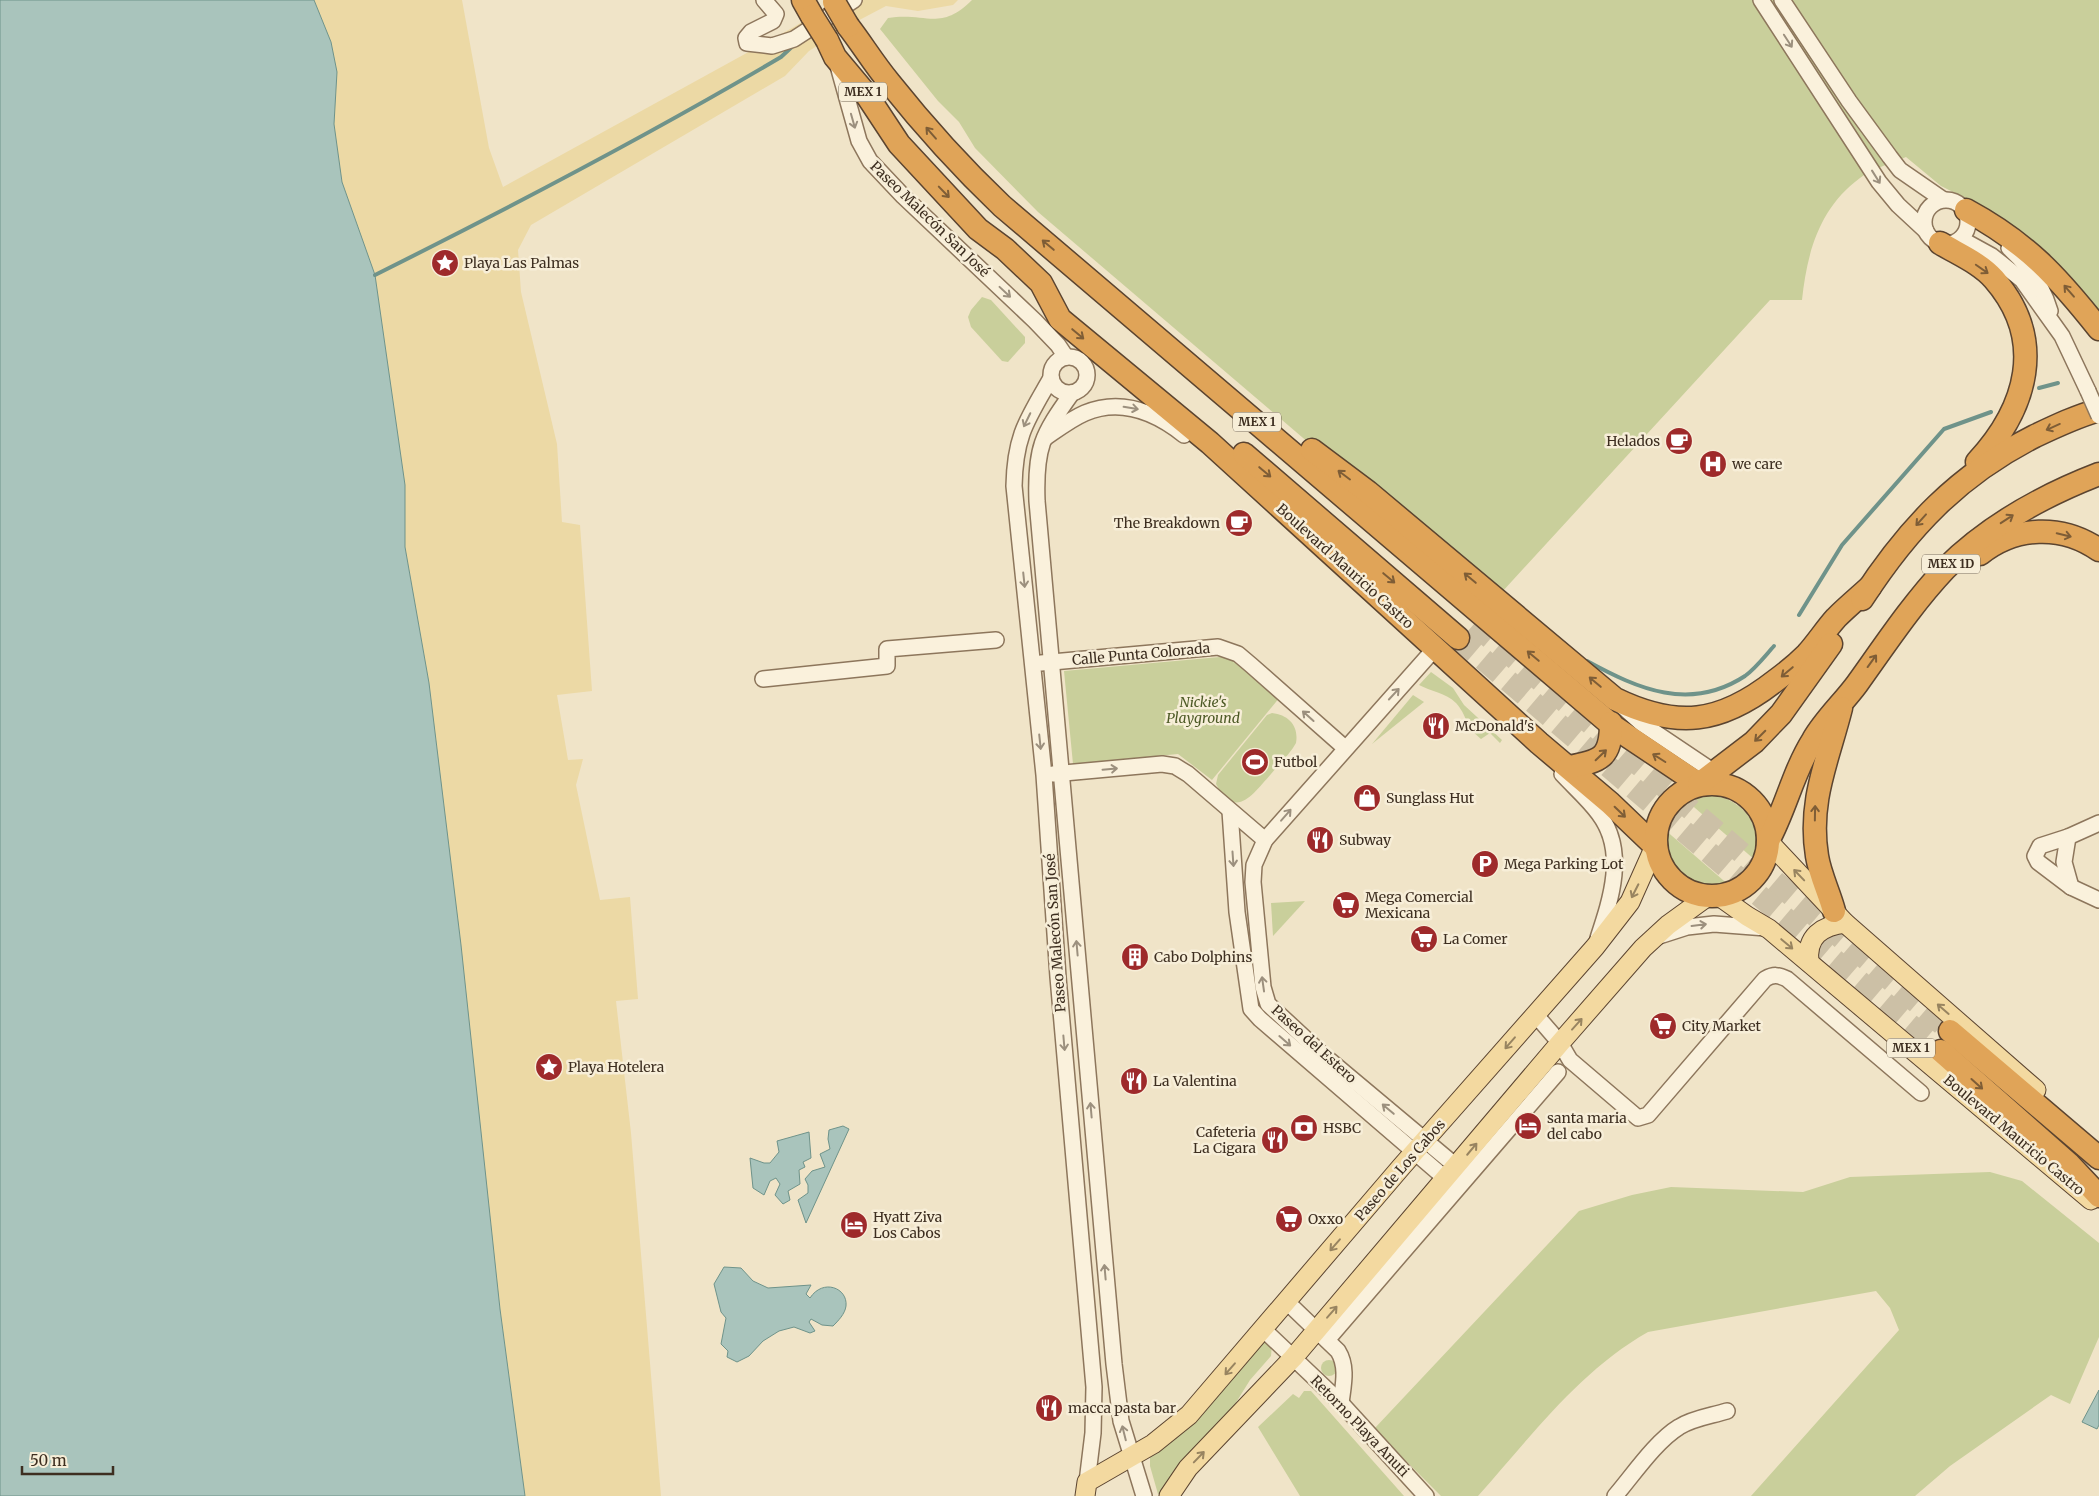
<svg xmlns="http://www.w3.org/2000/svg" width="2099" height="1496" font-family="Merriweather,serif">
<rect width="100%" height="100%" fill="#f0e4c8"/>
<!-- green -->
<g fill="#c9cf9b">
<path d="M972,0H2099V316L1975,203L1941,186L1906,157C1891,164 1872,168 1860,178C1819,208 1807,253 1802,300H1770L1502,592L1323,455L1038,212L975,148L959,122L938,101L880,29L888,18C926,12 940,32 972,0Z"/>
<polygon points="982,297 991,300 1025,337 1025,343 1008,362 1002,361 971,327 968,317 971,310"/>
<polygon points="1231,656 1280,697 1212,780 1178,754 1073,764 1064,671"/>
<path d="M1431,672L1453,688L1464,705L1502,740L1500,743L1490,733L1481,739C1465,726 1467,715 1456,703C1446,693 1430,691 1419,685Z"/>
<polygon points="1413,695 1424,702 1372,744"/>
<path d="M1272,713C1289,715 1299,726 1296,743C1290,754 1279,764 1271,774C1253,794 1236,821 1216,784L1218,775L1267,715Z"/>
<path d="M1712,795C1745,800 1763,827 1755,860L1687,801Z"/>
<path d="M1664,829L1731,887C1690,903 1654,871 1664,829Z"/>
<polygon points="1305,901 1273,936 1271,903"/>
<path d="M1990,1172L2022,1181L2099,1243V1337L2070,1404L2051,1395L1950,1466L1915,1496H1751L1899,1330L1890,1308L1876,1291L1648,1332C1579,1371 1530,1438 1478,1496H1441L1374,1429L1579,1211L1632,1195L1671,1187L1803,1192L1850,1177Z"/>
<polygon points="1267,1341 1272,1344 1271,1356 1250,1380 1232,1409 1163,1491 1158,1494 1150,1466 1150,1457 1175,1439 1260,1343"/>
<circle cx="1329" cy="1368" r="8"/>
<polygon points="1304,1391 1311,1391 1404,1496 1300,1496 1258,1427 1293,1394 1299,1398"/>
</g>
<!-- sand -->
<polygon fill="#ecd9a5" points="314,0 462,0 489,148 503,187 794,27 837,0 958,0 953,5 918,11 886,6 848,26 809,51 785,76 531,225 518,250 521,292 557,444 562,522 580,525 592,691 557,695 568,760 583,759 576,785 600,900 630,897 638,999 616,1001 631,1133 661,1496 525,1496 500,1309 429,683 405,547 405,485 375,275 342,182 334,124 337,72 331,42"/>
<!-- water -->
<g fill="#a9c4bc" stroke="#6f938a">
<polygon points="0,0 314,0 331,42 337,72 334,124 342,182 375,275 405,485 405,547 429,683 461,945 500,1309 525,1496 0,1496"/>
<polygon points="843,1126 849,1129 806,1223 798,1200 808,1193 808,1185 805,1179 812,1171 825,1167 820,1154 830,1149 828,1139 829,1130"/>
<polygon points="809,1132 811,1158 803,1162 805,1167 799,1170 800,1184 788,1191 790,1200 783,1204 775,1195 780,1184 776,1178 770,1181 764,1195 753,1188 750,1158 764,1163 770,1163 779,1152 777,1141"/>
<path d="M724,1267L741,1268L753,1281L768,1288L811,1285L806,1294L810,1298C823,1278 848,1288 846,1306C845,1314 838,1321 833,1326L822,1325L811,1319L809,1322L815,1331L810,1333L794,1327L779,1331L763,1341L749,1356L737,1362L727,1357L728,1351L721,1344L726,1318L721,1312L714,1284Z"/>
<polygon points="2099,1390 2099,1425 2097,1429 2082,1422"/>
</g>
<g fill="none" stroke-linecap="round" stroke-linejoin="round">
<!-- stream -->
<g stroke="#6f938a" stroke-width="4">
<path d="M375,275C513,206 649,135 781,57L795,44"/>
<polyline points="2039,388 2058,383"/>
<polyline points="1799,615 1842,545 1944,429 1991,412"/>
<path d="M1587,661C1638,689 1690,712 1745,676C1756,668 1765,656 1774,646"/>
</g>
<!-- highway-tunnel -->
<g stroke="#ccc0a6" stroke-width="22" stroke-dasharray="22 11" stroke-linecap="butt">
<polyline points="1474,624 1950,1031"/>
<polyline points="1458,638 1941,1051"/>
</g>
<!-- minor casing -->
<g stroke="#8d765c" stroke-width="18">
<g id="minor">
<polyline points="764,0 776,14 773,21 751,32 746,38 747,43 772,46 794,39 854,0"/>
<polyline points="1761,0 1879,182 1898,205 1926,231"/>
<polyline points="1782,0 1849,101 1890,157 1900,170 1942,199"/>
<polyline points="838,66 859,141 870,161 903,196 1035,321 1058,345 1066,357"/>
<circle cx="1946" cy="222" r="22"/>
<polyline points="1961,239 1992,256 2022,280 2062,336 2088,391"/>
<path d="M2009,248C2028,265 2043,287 2050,311"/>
<circle cx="1069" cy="375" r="18"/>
<path d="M1051,378C1027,420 1015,435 1014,486L1044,775L1058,977L1094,1387L1093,1433L1087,1482"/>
<path d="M1072,393C1042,435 1035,448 1037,501L1114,1364L1121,1421L1144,1496"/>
<path d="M1045,438C1058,429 1071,419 1085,413C1121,398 1155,412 1184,435"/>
<polyline points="1430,654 1265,840 1254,865 1253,882 1263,987 1268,1004 1322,1054 1457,1167"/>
<polyline points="1041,663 1218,647 1238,654 1251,665 1345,748"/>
<polyline points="763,679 887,666 887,649 996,640"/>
<polyline points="1622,706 1641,723 1714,772"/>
<polyline points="1053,774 1162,764 1175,766 1188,774 1265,840"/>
<path d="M1562,774C1574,787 1589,800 1599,814C1627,851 1611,899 1598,938"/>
<polyline points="1230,811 1237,912 1251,1009 1260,1019 1446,1179"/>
<polyline points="2099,823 2068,837 2040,846 2035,856 2038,862 2071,887 2099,900"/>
<polyline points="2068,837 2064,862 2071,887"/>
<polyline points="1656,937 1687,927 1714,924 1766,928"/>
<path d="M1535,1014L1560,1043L1570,1060L1638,1118L1648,1115L1765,979C1774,974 1778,975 1787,979L1921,1093"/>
<path d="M1287,1302L1338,1351C1348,1367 1343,1386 1341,1403"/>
<polyline points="1264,1330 1341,1403 1426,1496"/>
<polyline points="1327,1340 1558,1072"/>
<path d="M1615,1496C1633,1475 1656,1441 1679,1427C1693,1418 1711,1416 1727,1411"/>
</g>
</g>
<!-- major casing -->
<g stroke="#5b4430" stroke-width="21">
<g id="major">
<polyline points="1768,841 1845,923 2036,1090"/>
<polyline points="1719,896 1747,916 1769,929 2091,1200"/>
<path d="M1809,962C1806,936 1822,926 1845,923"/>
<polyline points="1085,1496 1087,1482 1153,1444 1189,1415 1402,1166 1595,947 1630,902 1655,846"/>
<polyline points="1169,1496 1188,1468 1293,1358 1560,1043 1643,948 1668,925 1708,896"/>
</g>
</g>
<!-- highway casing -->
<g stroke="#5b4430" stroke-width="25">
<g id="highway">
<polyline points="803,0 812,16"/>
<path d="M848,26C862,44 874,64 889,82C924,126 961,167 1002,206L1614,727L1699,784"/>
<polyline points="827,40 835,57 866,94 899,144 978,229 1005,249 1041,283 1060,319 1210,443 1539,743 1610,803 1655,846"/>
<path d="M1966,210C2027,243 2057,276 2099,329"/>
<path d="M1940,243C1958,254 1980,263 1994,279C2047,340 2027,408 1977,462"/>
<path d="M1312,450L1368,492L1615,699C1677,729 1720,724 1775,681C1786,673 1797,664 1807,654C1817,643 1826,629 1836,618C1847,607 1859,597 1870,587"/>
<polyline points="1244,454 1458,638"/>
<path d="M1980,554C2015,526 2062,524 2099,550"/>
<path d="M1862,599C1908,528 1958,475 2035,436C2056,426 2077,416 2099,410"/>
<path d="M1569,767C1601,761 1611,758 1611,723"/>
<circle cx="1712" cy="840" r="56"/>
<polyline points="1699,784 1754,742 1781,714 1831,644"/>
<path d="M1768,841C1786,808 1793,772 1813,740C1825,719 1843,703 1857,684C1885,645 1912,604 1945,569C1989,525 2042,496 2099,474"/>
<path d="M1834,911C1829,892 1820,875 1817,856C1808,801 1828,760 1841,708"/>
<polyline points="1950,1031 2099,1158"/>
<polyline points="1941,1051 2069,1164 2099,1196"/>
</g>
</g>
<!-- minor -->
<use href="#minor" stroke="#faf1dc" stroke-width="15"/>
<!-- major -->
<use href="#major" stroke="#f3d9a0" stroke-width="19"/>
<!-- highway -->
<use href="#highway" stroke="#e0a458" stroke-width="22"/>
<!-- minor-bridge casing -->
<g stroke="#8d765c" stroke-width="18" stroke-linecap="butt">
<polyline id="minor-bridge" points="2088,391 2099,416"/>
</g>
<!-- highway-bridge casing -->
<g stroke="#5b4430" stroke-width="25" stroke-linecap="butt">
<g id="highway-bridge">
<polyline points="834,2 848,26"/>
<polyline points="812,16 827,40"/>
</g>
</g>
<!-- minor-bridge -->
<use href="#minor-bridge" stroke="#faf1dc" stroke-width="15"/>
<!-- highway-bridge -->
<use href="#highway-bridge" stroke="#e0a458" stroke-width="22"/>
</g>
<!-- one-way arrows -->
<defs><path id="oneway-shaft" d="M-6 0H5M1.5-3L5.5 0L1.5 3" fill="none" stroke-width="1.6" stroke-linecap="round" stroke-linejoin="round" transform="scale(1.25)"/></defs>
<g stroke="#9c907e">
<use href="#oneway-shaft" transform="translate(1788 41) rotate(57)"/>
<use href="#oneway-shaft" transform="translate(853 121) rotate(74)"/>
<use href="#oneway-shaft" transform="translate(1876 177) rotate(58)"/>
<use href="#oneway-shaft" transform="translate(1005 292) rotate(43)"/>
<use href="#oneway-shaft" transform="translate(1131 408) rotate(9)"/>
<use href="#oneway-shaft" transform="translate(1027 420) rotate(116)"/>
<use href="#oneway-shaft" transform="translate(1024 580) rotate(84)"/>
<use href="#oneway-shaft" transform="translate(1394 694) rotate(-47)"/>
<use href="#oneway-shaft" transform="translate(1308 716) rotate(-138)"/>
<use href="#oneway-shaft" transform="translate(1040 742) rotate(84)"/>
<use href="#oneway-shaft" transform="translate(1110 769) rotate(-5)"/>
<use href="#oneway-shaft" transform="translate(1286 815) rotate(-49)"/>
<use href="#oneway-shaft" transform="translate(1233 859) rotate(86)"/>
<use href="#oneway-shaft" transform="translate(1699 925) rotate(-7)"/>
<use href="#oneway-shaft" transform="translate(1077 948) rotate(-95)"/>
<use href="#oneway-shaft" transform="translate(1263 984) rotate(-98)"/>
<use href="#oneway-shaft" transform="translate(1285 1041) rotate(41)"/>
<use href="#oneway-shaft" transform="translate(1064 1043) rotate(85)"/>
<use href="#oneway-shaft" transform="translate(1388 1109) rotate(-140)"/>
<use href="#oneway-shaft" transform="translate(1091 1110) rotate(-95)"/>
<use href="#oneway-shaft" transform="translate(1105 1272) rotate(-95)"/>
<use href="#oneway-shaft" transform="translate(1124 1433) rotate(-104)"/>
</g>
<g stroke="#7e5d36">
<use href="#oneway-shaft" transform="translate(931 133) rotate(-131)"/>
<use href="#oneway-shaft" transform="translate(944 192) rotate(46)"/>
<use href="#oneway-shaft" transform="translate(1048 245) rotate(-140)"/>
<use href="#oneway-shaft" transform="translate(1982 269) rotate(35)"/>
<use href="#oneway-shaft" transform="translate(2069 291) rotate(-131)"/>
<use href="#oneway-shaft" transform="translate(1078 334) rotate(40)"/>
<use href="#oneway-shaft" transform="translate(2053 427) rotate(156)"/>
<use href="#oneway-shaft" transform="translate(1265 472) rotate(40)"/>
<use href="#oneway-shaft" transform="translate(1344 475) rotate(-143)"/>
<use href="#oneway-shaft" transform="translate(2007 519) rotate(-33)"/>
<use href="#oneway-shaft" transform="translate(1921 520) rotate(132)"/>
<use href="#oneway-shaft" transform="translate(2064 535) rotate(14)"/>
<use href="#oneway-shaft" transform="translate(1389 578) rotate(40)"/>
<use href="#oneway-shaft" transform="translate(1470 578) rotate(-140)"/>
<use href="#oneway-shaft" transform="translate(1533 656) rotate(-140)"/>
<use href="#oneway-shaft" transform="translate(1872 661) rotate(-54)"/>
<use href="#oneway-shaft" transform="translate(1787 672) rotate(140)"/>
<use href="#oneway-shaft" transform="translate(1595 682) rotate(-140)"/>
<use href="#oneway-shaft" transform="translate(1760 736) rotate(135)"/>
<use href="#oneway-shaft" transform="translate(1601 755) rotate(-44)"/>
<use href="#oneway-shaft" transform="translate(1659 758) rotate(-148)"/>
<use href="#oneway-shaft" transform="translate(1620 812) rotate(44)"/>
<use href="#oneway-shaft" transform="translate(1815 813) rotate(-89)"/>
<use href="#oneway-shaft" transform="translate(1977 1084) rotate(42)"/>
</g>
<g stroke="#988460">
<use href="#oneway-shaft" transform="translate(1799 875) rotate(-134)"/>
<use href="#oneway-shaft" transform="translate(1635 891) rotate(117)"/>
<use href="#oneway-shaft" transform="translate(1787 944) rotate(40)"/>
<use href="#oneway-shaft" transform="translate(1943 1009) rotate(-139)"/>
<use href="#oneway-shaft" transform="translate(1577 1024) rotate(-48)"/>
<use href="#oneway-shaft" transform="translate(1510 1043) rotate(131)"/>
<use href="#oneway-shaft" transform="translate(1472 1149) rotate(-50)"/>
<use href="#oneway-shaft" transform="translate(1335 1245) rotate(131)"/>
<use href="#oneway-shaft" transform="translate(1332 1312) rotate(-49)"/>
<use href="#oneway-shaft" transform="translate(1230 1369) rotate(131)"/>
<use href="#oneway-shaft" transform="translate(1199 1457) rotate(-46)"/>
</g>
<!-- icons -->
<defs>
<g id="sight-disc" transform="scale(1.4375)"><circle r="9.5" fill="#9e2a2b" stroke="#f7eed8"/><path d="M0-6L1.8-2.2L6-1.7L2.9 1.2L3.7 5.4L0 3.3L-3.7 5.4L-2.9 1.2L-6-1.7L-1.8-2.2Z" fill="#fff"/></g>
<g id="cafe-disc" transform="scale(1.4375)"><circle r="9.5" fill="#9e2a2b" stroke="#f7eed8"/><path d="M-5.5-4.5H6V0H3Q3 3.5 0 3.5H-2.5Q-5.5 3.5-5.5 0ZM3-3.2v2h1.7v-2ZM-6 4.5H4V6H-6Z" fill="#fff"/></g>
<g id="hospital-disc" transform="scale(1.4375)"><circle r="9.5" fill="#9e2a2b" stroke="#f7eed8"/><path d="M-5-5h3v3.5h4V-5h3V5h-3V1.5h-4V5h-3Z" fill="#fff"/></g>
<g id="restaurant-disc" transform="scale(1.4375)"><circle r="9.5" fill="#9e2a2b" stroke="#f7eed8"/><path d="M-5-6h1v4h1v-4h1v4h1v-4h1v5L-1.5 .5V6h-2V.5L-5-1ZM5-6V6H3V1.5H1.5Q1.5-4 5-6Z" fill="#fff"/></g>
<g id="stadium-disc" transform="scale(1.4375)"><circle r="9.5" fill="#9e2a2b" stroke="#f7eed8"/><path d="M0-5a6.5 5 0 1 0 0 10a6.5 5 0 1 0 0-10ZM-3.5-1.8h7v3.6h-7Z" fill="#fff"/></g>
<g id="shop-disc" transform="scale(1.4375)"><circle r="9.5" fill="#9e2a2b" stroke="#f7eed8"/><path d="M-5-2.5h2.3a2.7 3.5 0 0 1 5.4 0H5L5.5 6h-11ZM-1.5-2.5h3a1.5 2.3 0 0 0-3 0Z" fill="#fff"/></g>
<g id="parking-disc" transform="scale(1.4375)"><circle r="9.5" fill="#9e2a2b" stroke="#f7eed8"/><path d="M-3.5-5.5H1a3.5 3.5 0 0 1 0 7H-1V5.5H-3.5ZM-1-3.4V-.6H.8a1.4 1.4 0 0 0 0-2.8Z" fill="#fff"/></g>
<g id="supermarket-disc" transform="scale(1.4375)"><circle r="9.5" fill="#9e2a2b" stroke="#f7eed8"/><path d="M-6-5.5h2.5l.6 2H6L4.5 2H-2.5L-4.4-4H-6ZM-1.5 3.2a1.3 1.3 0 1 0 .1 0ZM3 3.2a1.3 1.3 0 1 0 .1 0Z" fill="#fff"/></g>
<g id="building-disc" transform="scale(1.4375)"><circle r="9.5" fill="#9e2a2b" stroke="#f7eed8"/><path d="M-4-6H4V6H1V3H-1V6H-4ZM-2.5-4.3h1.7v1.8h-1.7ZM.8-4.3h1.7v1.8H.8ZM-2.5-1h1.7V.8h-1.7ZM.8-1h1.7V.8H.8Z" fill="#fff"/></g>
<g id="hotel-disc" transform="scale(1.4375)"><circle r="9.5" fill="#9e2a2b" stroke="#f7eed8"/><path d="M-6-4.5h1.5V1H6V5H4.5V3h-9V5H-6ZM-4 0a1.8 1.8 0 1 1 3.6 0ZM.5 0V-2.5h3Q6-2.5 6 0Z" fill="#fff"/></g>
<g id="bank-disc" transform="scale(1.4375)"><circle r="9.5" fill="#9e2a2b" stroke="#f7eed8"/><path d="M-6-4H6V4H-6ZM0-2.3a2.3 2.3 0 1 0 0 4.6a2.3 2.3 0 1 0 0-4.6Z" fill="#fff"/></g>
</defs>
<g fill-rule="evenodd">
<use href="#sight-disc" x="445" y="263"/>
<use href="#cafe-disc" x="1679" y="441"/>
<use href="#hospital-disc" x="1713" y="464"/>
<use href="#cafe-disc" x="1239" y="523"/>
<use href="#restaurant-disc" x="1436" y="726"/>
<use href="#stadium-disc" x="1255" y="762"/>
<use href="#shop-disc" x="1367" y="798"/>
<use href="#restaurant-disc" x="1320" y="840"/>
<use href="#parking-disc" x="1485" y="864"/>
<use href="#supermarket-disc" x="1346" y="905"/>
<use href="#supermarket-disc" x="1424" y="939"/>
<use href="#building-disc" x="1135" y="957"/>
<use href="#supermarket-disc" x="1663" y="1026"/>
<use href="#sight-disc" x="549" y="1067"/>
<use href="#restaurant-disc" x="1134" y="1081"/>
<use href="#hotel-disc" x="1528" y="1126"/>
<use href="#bank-disc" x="1304" y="1128"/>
<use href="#restaurant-disc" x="1275" y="1140"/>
<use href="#supermarket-disc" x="1289" y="1219"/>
<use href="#hotel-disc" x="854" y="1225"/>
<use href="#restaurant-disc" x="1049" y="1408"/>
</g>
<g text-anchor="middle" stroke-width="5" stroke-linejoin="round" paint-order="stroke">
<!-- shield labels -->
<g fill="#f7eed8" stroke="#756857" stroke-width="1">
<rect x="839" y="82.5" width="48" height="19" rx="4"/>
<rect x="1233" y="412.5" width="48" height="19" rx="4"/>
<rect x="1922" y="554.5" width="58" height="19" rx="4"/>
<rect x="1887" y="1038.5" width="48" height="19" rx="4"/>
</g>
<g font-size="12" font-weight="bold" fill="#3d2e20">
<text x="863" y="96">MEX 1</text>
<text x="1257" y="426">MEX 1</text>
<text x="1951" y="568">MEX 1D</text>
<text x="1911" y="1052">MEX 1</text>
</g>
<!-- street labels -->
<g font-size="14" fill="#3d2e20" stroke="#f7eed8">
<text transform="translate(930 219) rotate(44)" y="5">Paseo Malecón San José</text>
<text transform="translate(1345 566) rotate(42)" y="5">Boulevard Mauricio Castro</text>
<text transform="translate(1141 654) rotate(-5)" y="5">Calle Punta Colorada</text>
<text transform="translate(1055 933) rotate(-94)" y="5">Paseo Malecón San José</text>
<text transform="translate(1314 1044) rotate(42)" y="5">Paseo del Estero</text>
<text transform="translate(2014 1135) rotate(40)" y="5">Boulevard Mauricio Castro</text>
<text transform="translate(1400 1170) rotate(-49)" y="5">Paseo de Los Cabos</text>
<text transform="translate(1360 1426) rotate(46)" y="5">Retorno Playa Anuti</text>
</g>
<!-- poi labels -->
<g font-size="14" fill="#3d2e20" stroke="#f7eed8" text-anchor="start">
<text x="464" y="268">Playa Las Palmas</text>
<text x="1660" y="446" text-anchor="end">Helados</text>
<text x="1732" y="469">we care</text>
<text x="1220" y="528" text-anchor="end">The Breakdown</text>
<text x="1455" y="731">McDonald's</text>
<text x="1274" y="767">Futbol</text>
<text x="1386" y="803">Sunglass Hut</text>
<text x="1339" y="845">Subway</text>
<text x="1504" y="869">Mega Parking Lot</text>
<text x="1365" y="902">Mega Comercial<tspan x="1365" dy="16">Mexicana</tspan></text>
<text x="1443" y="944">La Comer</text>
<text x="1154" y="962">Cabo Dolphins</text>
<text x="1682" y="1031">City Market</text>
<text x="568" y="1072">Playa Hotelera</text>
<text x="1153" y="1086">La Valentina</text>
<text x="1547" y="1123">santa maria<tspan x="1547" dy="16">del cabo</tspan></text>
<text x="1323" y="1133">HSBC</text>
<text x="1256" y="1137" text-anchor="end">Cafeteria<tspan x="1256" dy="16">La Cigara</tspan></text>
<text x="873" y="1222">Hyatt Ziva<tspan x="873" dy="16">Los Cabos</tspan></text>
<text x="1308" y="1224">Oxxo</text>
<text x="1068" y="1413">macca pasta bar</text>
</g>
<!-- park labels -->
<g font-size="14" font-style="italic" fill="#4d5a26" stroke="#f7eed8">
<text x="1203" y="707">Nickie's<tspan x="1203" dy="16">Playground</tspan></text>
</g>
</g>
<!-- scale -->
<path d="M22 1466v8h91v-8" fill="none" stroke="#3d2e20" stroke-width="2.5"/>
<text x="30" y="1466" font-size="15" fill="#3d2e20" stroke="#f7eed8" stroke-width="4" paint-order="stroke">50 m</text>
</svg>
